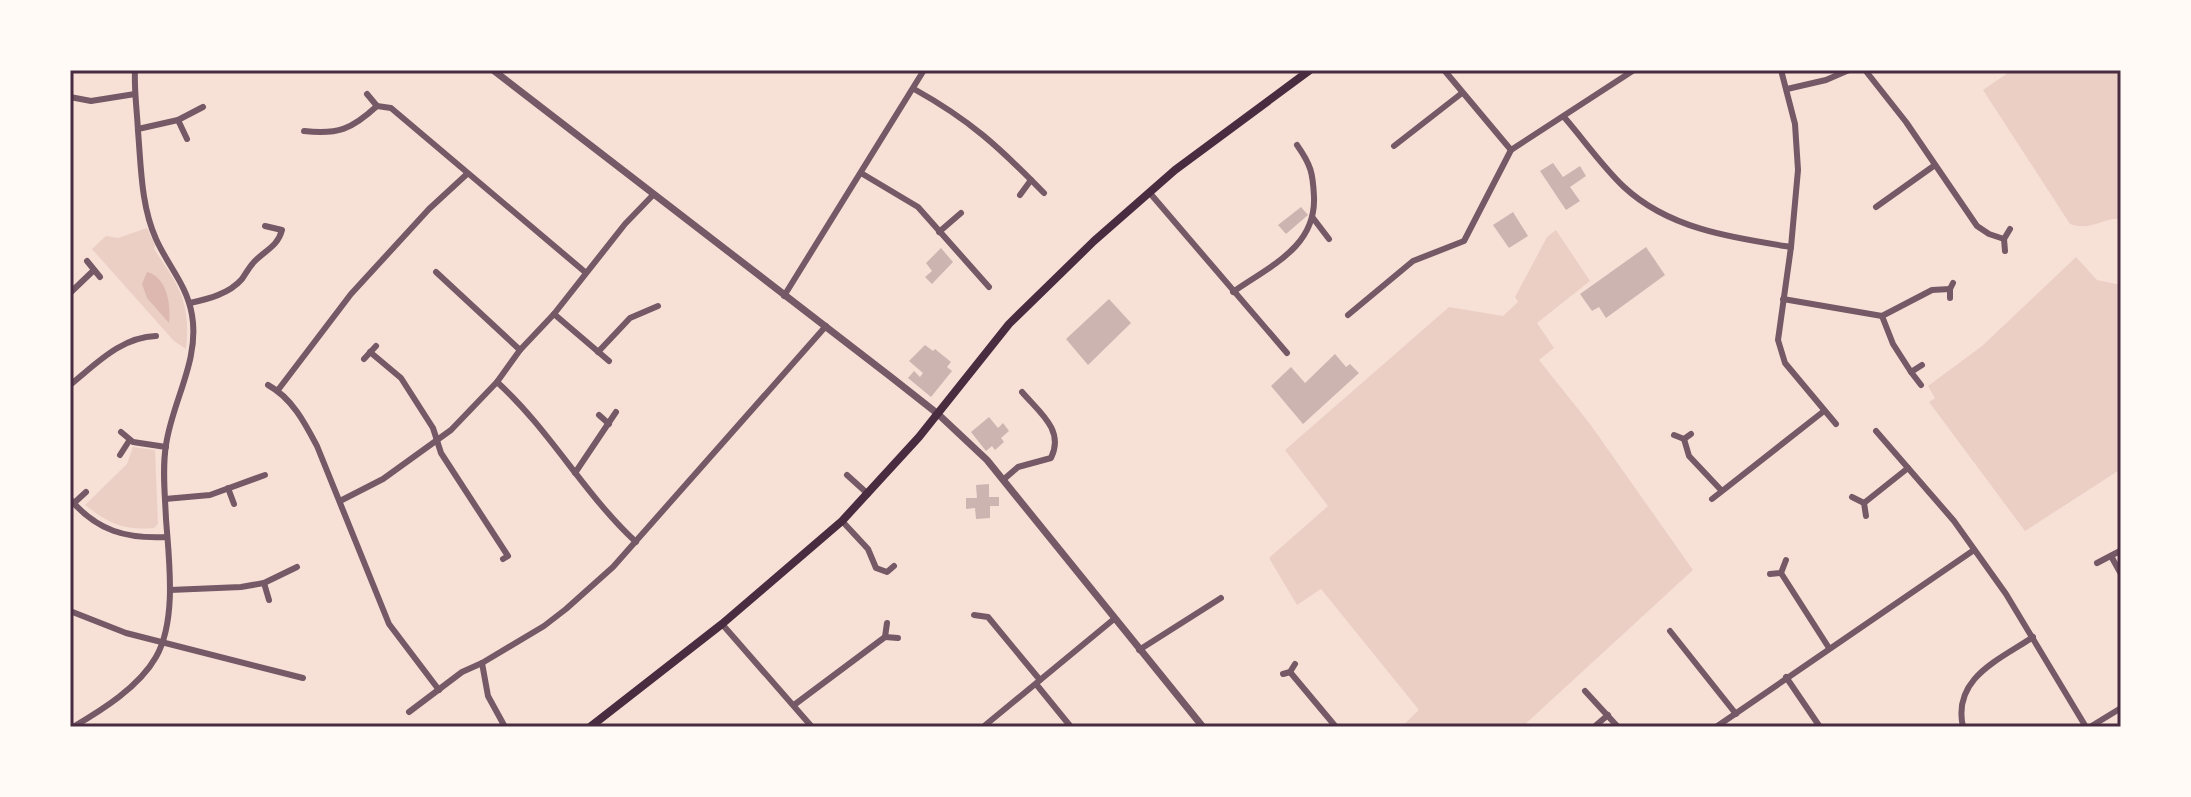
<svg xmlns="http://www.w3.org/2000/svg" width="2191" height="797" font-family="Poppins,sans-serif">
<rect width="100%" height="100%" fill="#f7e1d7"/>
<!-- green -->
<g fill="#ebcfc5">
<path d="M2012,70H2121V219C2102,217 2093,232 2070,224L1983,90Z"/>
<path d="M147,228L155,245L154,249C179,286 191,302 186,349L174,341L92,249L106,236L118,238Z"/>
<polygon points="1556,230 1590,281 1537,323 1554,348 1539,360 1590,424 1693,570 1522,727 1401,727 1419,710 1321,589 1297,605 1269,558 1328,506 1285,450 1449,307 1503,316 1518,302 1515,297 1547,237"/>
<polygon points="2076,257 2097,280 2121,285 2121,469 2025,531 1929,402 1935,398 1928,386 1982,346"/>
<path d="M133,447L155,450L158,524L154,528C124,531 108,523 85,505L127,464Z"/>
</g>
<!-- water -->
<path fill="#dcb8b0" d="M147,272C167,277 171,304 169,323L147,298L142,284Z"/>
<!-- building -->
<g fill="#ccb4b1">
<polygon points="1553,163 1563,177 1580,166 1586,176 1570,187 1580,201 1566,210 1540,171"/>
<polygon points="1301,207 1308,215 1286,234 1278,225"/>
<polygon points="1513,212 1528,236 1509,248 1493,225"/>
<polygon points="1646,247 1665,275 1606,318 1599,307 1592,311 1580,294"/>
<polygon points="941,248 953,262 932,284 925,277 932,271 926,263"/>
<polygon points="1109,299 1131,323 1088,365 1066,339"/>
<polygon points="925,345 933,351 935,349 951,362 947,367 952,371 931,397 908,378 914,371 920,377 923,373 909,361"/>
<polygon points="1335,354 1346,367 1350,364 1359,373 1303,424 1271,386 1291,367 1305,383"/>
<polygon points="989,417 998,428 1003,423 1009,431 1001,438 1004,442 995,450 992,446 986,451 971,432"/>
<polygon points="989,484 989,497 999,497 999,506 990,506 990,518 976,519 975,508 966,509 966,498 977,498 976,485"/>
</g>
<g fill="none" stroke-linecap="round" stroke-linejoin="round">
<!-- minor -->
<g stroke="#755966" stroke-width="6">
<polyline points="1444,70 1511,150"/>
<polyline points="1781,70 1795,124 1798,170 1791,247 1778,340 1785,363 1836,424"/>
<polyline points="1865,70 1906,122 1977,226 1989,234 2004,239"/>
<path d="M914,89C970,120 999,147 1044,193"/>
<polyline points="1787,89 1826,80 1849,70"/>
<polyline points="367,94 377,106 391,108 585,272"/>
<polyline points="70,97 91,101 135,94"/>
<path d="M1564,117C1584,140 1602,166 1624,187C1669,229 1733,238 1791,247"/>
<polyline points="178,120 187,139"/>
<polyline points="138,129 178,120 203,107"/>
<path d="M304,131C338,135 352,129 377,106"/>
<polyline points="1394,146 1462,93"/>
<polyline points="861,173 918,207 989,287"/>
<polyline points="1149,192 1287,353"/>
<polyline points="1020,195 1031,180"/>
<polyline points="1876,207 1935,165"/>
<polyline points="1313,218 1329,239"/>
<polyline points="939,232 961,213"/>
<polyline points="2005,251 2004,239 2010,229"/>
<polyline points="87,261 100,277"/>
<polyline points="436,272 520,350"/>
<path d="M1233,292C1270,266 1316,247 1314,197C1313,173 1311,165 1297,145"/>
<polyline points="70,293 94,270"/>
<polyline points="784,296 924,70"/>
<polyline points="1950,298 1950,289 1953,283"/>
<polyline points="1783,299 1882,316"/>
<path d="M190,303C208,299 229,294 242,279C247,272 250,265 257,259C268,249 278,245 282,230L265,226"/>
<polyline points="554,314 609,361"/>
<polyline points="1348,315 1413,261 1464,241 1511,150 1634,70"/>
<polyline points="370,352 401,378 433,428 441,453 508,556 503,559"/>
<polyline points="598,352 630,318 658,306"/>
<polyline points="364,359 376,346"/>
<polyline points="1911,372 1893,344 1882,316 1932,290 1950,289"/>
<path d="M497,382C550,430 584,494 636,542"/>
<path d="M70,385C96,364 121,337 156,336"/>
<path d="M268,385C292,398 305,423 317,446L389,624L439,690"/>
<polyline points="1921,385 1911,372 1922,365"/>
<polyline points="278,390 351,294 429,209 467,174"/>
<polyline points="599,415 609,424"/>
<polyline points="1876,431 1954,521 2006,594 2086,727"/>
<polyline points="121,432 133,442 166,447"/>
<polyline points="1674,435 1684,439 1691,434"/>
<polyline points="1684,439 1689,456 1721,490"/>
<polyline points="120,455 129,441"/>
<polyline points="575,473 616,412"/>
<polyline points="847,475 868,494"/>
<path d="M1003,480L1018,467L1051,458C1065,430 1039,412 1022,392"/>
<polyline points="228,488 234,504"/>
<polyline points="1852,497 1864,503 1866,516"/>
<path d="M70,499C97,531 126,539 167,537"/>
<polyline points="165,499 210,495 265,475"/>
<polyline points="1712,499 1824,411"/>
<polyline points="340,501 383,479 451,430 497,382 520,350 554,314 625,224 653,195"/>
<polyline points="74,503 86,492"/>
<polyline points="1864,503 1908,468"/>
<polyline points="842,521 868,549 876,568 887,572 894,566"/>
<polyline points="2111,556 2121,574"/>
<polyline points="2097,563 2120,551"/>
<polyline points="1781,573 1829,648"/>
<polyline points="1770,574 1781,573 1786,560"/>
<polyline points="264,583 269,600"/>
<polyline points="170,590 241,587 264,583 297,567"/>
<polyline points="70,611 126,633 303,678"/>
<polyline points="974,615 988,617 1040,680"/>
<polyline points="887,623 885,637 898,638"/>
<polyline points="722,624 812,727"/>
<polyline points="1670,631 1736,714"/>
<polyline points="1139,650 1221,598"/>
<polyline points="482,663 488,696 505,727"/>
<polyline points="1290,672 1336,727"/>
<polyline points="1283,674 1290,672 1295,664"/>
<polyline points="1786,677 1820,727"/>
<polyline points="1036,684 1071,727"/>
<polyline points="1585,691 1618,727"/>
<polyline points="794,705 885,637"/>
<polyline points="409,712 462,672 482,663 544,626 566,609 613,567 826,326"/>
<path d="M73,727C102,710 139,687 156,657C177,620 169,560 166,519C165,495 162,469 166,445C172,402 200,360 192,315C187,285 168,266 156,239C141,206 141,166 138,131C137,110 134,91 135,70"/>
<polyline points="983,727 1114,619"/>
<polyline points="1594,727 1608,715"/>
<polyline points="1716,727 1974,550"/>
<path d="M1963,727C1952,678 1999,660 2033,637"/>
<polyline points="2090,727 2121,708"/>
</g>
<!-- tertiary -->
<polyline stroke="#755966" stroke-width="7" points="493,70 891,377 938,414 987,460 1203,727"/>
<!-- secondary -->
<polyline stroke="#4a2c40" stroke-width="8" points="590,727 722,624 842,521 919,437 1009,324 1094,241 1175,170 1310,70"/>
</g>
<!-- border -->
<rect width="2191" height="797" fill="none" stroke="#fffaf5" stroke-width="144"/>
<rect x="72" y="72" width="2047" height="653" fill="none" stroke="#4a2c40" stroke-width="3"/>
</svg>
